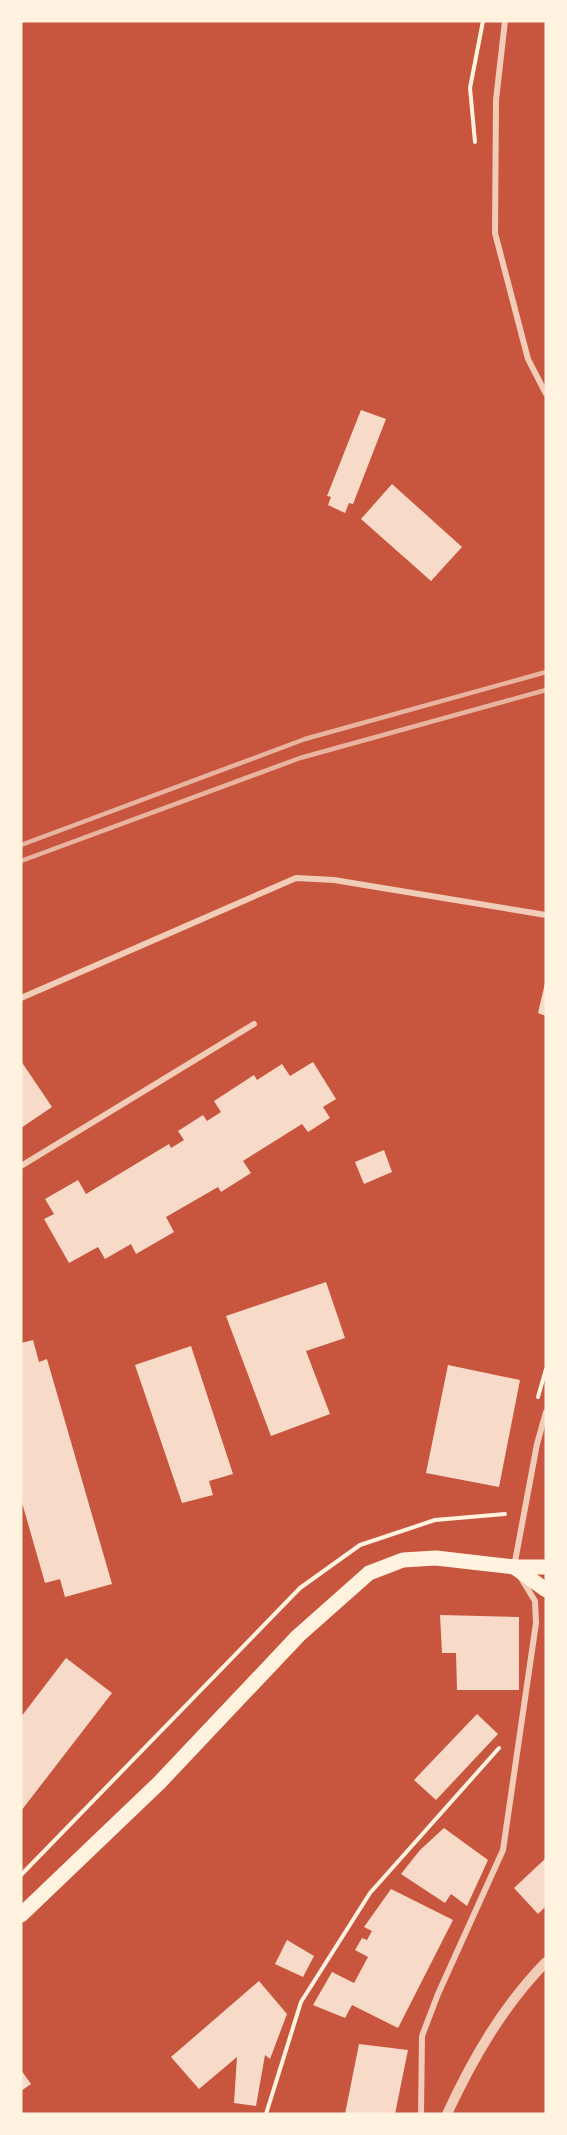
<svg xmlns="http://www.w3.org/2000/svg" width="567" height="2135" font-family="Ubuntu,sans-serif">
<rect width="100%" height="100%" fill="#c8553d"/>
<!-- building -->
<g fill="#f7dbc8">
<polygon points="361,410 386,419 353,504 349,503 345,513 328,505 331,497 327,496"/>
<polygon points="392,484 462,547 431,581 361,519"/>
<polygon points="545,983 546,983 546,1016 538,1013"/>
<polygon points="21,1061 52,1107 21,1128"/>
<polygon points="313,1062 336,1099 323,1107 330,1118 308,1132 302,1124 243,1161 251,1173 221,1192 218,1187 166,1217 174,1232 136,1254 131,1244 105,1259 98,1247 69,1263 44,1219 54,1214 45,1199 78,1180 86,1194 169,1144 171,1148 184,1140 178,1131 203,1115 207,1121 221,1112 214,1101 254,1075 257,1080 282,1064 290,1076"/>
<polygon points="384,1150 392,1172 364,1184 355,1162"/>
<polygon points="326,1282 345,1338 306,1351 330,1414 271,1436 226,1316"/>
<polygon points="33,1340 39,1362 47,1359 112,1584 65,1597 60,1579 45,1583 21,1499 21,1343"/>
<polygon points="191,1346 233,1474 209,1481 213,1495 182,1503 135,1365"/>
<polygon points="448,1365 520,1380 499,1487 426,1473"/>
<polygon points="440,1615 519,1617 519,1690 457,1690 456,1653 442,1653"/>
<polygon points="66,1658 112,1693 21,1811 21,1717"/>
<polygon points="477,1714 498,1734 436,1800 414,1780"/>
<polygon points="444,1828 488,1860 467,1906 451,1894 445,1903 401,1874 420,1850"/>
<polygon points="546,1858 546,1906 538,1914 514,1888"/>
<polygon points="391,1889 453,1920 398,2028 352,2005 345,2018 313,2005 332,1972 354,1983 368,1957 355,1950 362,1938 367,1940 372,1931 364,1927"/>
<polygon points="287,1940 314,1956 303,1977 275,1964"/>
<polygon points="259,1981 287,2014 270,2059 265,2055 256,2106 234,2103 237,2057 199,2089 171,2057"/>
<polygon points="359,2044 408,2050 395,2114 345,2114"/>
<polygon points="21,2070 31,2084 21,2091"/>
</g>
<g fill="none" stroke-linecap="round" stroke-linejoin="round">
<!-- path -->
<g stroke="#fff3e0" stroke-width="4">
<polyline points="475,142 470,88 483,21"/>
<polyline points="538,1397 546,1369"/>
<polyline points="21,1875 300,1588 360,1545 435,1520 505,1514"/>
<polyline points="266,2114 301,2002 370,1893 499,1748"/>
</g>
<!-- minor -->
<g stroke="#f1ccb7" stroke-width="6">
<polyline points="505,21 496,100 495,233 528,359 546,394"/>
<polyline points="21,998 296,878 334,880 546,915"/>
<polyline points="21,1166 254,1024"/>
<polyline points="514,1567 537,1444 546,1412"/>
<polyline points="421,2114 422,2036 438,1994 503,1850 536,1623 535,1601 521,1578"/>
</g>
<!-- tertiary -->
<path stroke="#f1ccb7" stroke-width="10" d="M447,2114C473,2058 503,2006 546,1962"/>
<!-- primary -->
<g stroke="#fff3e0" stroke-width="15">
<polyline points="514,1567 546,1590"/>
<polyline points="21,1915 160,1782 298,1636 369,1573 403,1560 436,1558 514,1567 546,1567"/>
</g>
<!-- rail -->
<g stroke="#e9b49f" stroke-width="4.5">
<polyline points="21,845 305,739 546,672"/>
<polyline points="21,861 300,758 546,690"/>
</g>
</g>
<!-- border -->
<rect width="567" height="2135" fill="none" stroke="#fff3e0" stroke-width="45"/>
</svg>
